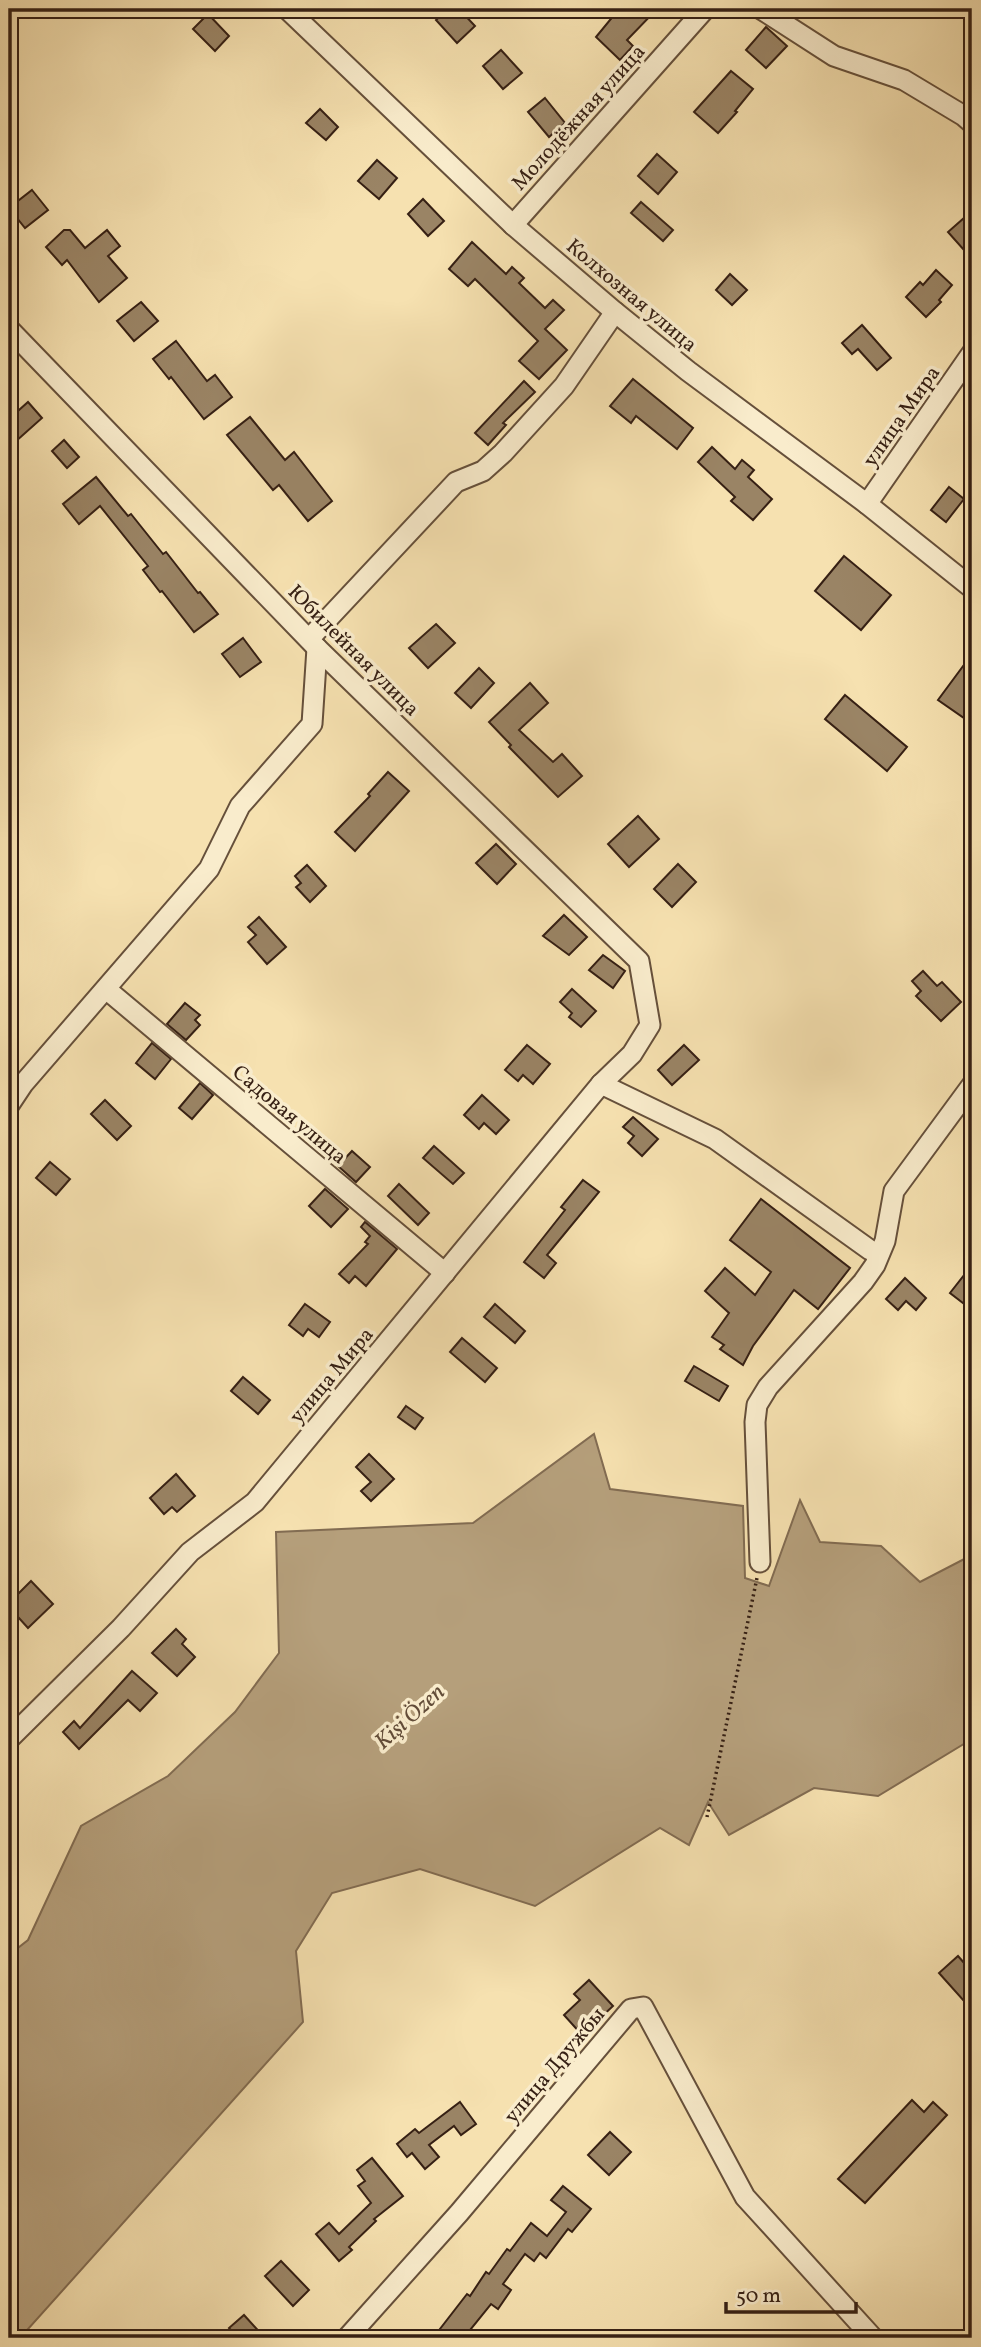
<svg xmlns="http://www.w3.org/2000/svg" width="981" height="2347" font-family="Vollkorn,serif">
<rect width="100%" height="100%" fill="#f6e1b0"/>
<filter id="stains"><feTurbulence type="fractalNoise" baseFrequency=".00286" numOctaves="4"/><feColorMatrix values="0 0 0 0 .2 0 0 0 0 .09 0 0 0 0 .02 0 0 0 .5 -.17"/></filter>
<radialGradient id="worn" r=".72"><stop offset=".6" stop-color="#630" stop-opacity="0"/><stop offset="1" stop-color="#630" stop-opacity=".3"/></radialGradient>
<!-- water -->
<polygon fill="#b59f7b" stroke="#826c52" stroke-width="2" points="594,1434 610,1489 743,1506 745,1578 769,1586 800,1500 820,1542 881,1546 920,1582 972,1555 972,1739 878,1796 814,1788 729,1835 708,1802 689,1845 660,1828 535,1906 420,1869 332,1893 296,1951 303,2022 20,2338 9,2338 9,1955 28,1940 81,1826 168,1776 235,1712 279,1653 276,1532 473,1523"/>
<!-- building -->
<g fill="#9a8465" stroke="#362014" stroke-width="2">
<polygon points="448,9 459,9 475,26 457,43 436,20"/>
<polygon points="619,9 657,9 627,40 633,46 620,60 596,37"/>
<polygon points="208,14 229,36 215,51 193,29"/>
<polygon points="766,27 787,46 766,68 746,50"/>
<polygon points="501,50 522,73 503,89 483,66"/>
<polygon points="731,71 753,89 735,111 737,112 718,133 694,112"/>
<polygon points="545,98 565,123 549,137 528,112"/>
<polygon points="320,109 338,127 326,140 306,123"/>
<polygon points="657,154 677,172 658,194 638,176"/>
<polygon points="377,160 397,178 379,199 358,181"/>
<polygon points="32,190 48,210 25,228 9,208"/>
<polygon points="423,199 444,221 428,236 408,214"/>
<polygon points="641,202 673,230 663,241 631,213"/>
<polygon points="964,218 972,227 972,259 948,232"/>
<polygon points="64,230 70,230 85,248 107,230 120,246 108,256 127,278 99,302 67,260 62,265 46,247"/>
<polygon points="472,242 506,274 512,267 524,278 519,283 545,308 553,300 564,310 545,329 567,350 539,379 519,361 538,341 475,279 468,286 449,269"/>
<polygon points="936,270 952,285 939,300 941,302 926,317 906,297 920,282 923,285"/>
<polygon points="730,274 747,290 732,305 716,290"/>
<polygon points="141,302 158,321 134,341 117,321"/>
<polygon points="862,325 891,358 877,370 858,349 852,354 842,343"/>
<polygon points="176,341 207,381 215,375 232,397 204,419 171,377 169,379 153,359"/>
<polygon points="633,379 693,428 677,449 636,416 631,423 610,406"/>
<polygon points="524,381 535,392 503,423 506,425 488,445 475,433"/>
<polygon points="28,402 42,418 15,442 9,434 9,419"/>
<polygon points="250,417 285,460 294,452 332,501 308,521 279,485 273,490 227,435"/>
<polygon points="64,440 79,457 67,468 52,451"/>
<polygon points="712,447 735,469 742,460 754,470 748,477 772,499 753,520 731,501 735,497 698,462"/>
<polygon points="96,477 128,516 131,514 163,554 166,552 198,593 200,592 218,614 194,632 162,591 160,592 143,570 148,566 100,506 79,524 63,504"/>
<polygon points="949,487 964,499 946,522 931,510"/>
<polygon points="844,556 891,595 861,630 815,591"/>
<polygon points="436,624 455,643 428,668 409,648"/>
<polygon points="243,638 261,662 240,677 222,654"/>
<polygon points="972,654 972,707 964,718 938,700"/>
<polygon points="479,668 494,683 471,708 455,693"/>
<polygon points="530,683 548,703 519,730 553,762 562,754 582,776 558,797 509,747 511,745 489,722"/>
<polygon points="845,695 907,747 887,771 825,719"/>
<polygon points="388,772 409,791 355,851 335,832 370,796 368,794"/>
<polygon points="638,816 659,839 629,867 608,844"/>
<polygon points="496,844 516,864 497,884 476,863"/>
<polygon points="678,864 696,882 672,907 654,889"/>
<polygon points="307,865 326,886 310,902 296,887 301,883 295,876"/>
<polygon points="564,915 587,937 569,955 543,936"/>
<polygon points="259,917 286,947 267,964 248,942 256,935 248,927"/>
<polygon points="603,955 625,971 613,988 589,970"/>
<polygon points="923,971 937,986 942,982 961,1002 941,1021 916,996 921,991 912,981"/>
<polygon points="572,989 596,1011 581,1027 569,1017 572,1013 560,1002"/>
<polygon points="185,1003 200,1015 195,1020 200,1025 186,1040 167,1024"/>
<polygon points="152,1043 171,1059 155,1079 136,1063"/>
<polygon points="527,1045 550,1064 533,1084 523,1075 518,1081 505,1070"/>
<polygon points="684,1045 699,1060 672,1085 658,1070"/>
<polygon points="200,1083 213,1095 192,1119 179,1108"/>
<polygon points="482,1095 509,1120 496,1134 484,1123 479,1129 464,1115"/>
<polygon points="105,1100 131,1126 117,1140 91,1114"/>
<polygon points="633,1117 658,1139 642,1156 628,1143 634,1136 623,1127"/>
<polygon points="434,1146 464,1173 453,1184 423,1158"/>
<polygon points="352,1151 370,1167 356,1182 338,1166"/>
<polygon points="50,1162 70,1179 56,1195 36,1178"/>
<polygon points="583,1180 599,1192 547,1255 556,1263 544,1278 524,1262 565,1210 561,1207"/>
<polygon points="399,1184 429,1213 418,1225 388,1196"/>
<polygon points="325,1189 348,1209 331,1227 309,1206"/>
<polygon points="761,1199 850,1268 818,1309 794,1290 753,1346 743,1365 720,1349 724,1345 712,1337 729,1313 705,1291 725,1268 755,1295 771,1272 730,1240"/>
<polygon points="365,1222 397,1249 366,1286 355,1276 349,1283 339,1274 368,1244 365,1242 370,1236 361,1227"/>
<polygon points="972,1265 972,1310 950,1293"/>
<polygon points="905,1278 926,1298 916,1310 906,1301 898,1310 886,1299"/>
<polygon points="305,1304 330,1322 319,1337 308,1329 303,1336 289,1325"/>
<polygon points="495,1304 525,1331 515,1343 484,1317"/>
<polygon points="462,1338 497,1368 485,1382 450,1352"/>
<polygon points="694,1366 728,1386 719,1401 685,1381"/>
<polygon points="243,1377 270,1400 258,1414 231,1391"/>
<polygon points="406,1406 423,1418 415,1429 398,1417"/>
<polygon points="369,1454 394,1479 371,1501 361,1491 371,1482 356,1467"/>
<polygon points="176,1474 195,1496 177,1512 172,1507 164,1514 150,1498"/>
<polygon points="31,1581 53,1604 28,1628 9,1607 9,1603"/>
<polygon points="176,1629 186,1639 182,1644 195,1657 177,1676 152,1653"/>
<polygon points="132,1671 157,1693 140,1711 128,1700 79,1749 63,1732 74,1721 80,1728"/>
<polygon points="958,1956 972,1972 972,2010 939,1973"/>
<polygon points="589,1980 613,2006 582,2035 564,2015 580,2000 574,1994"/>
<polygon points="912,2100 924,2112 933,2102 947,2115 865,2203 838,2179"/>
<polygon points="460,2102 476,2124 461,2135 454,2126 429,2145 439,2157 425,2169 412,2153 407,2157 397,2144 415,2129 419,2133"/>
<polygon points="610,2132 631,2152 609,2175 588,2155"/>
<polygon points="372,2158 403,2196 374,2219 376,2221 349,2247 352,2250 339,2261 316,2234 329,2223 339,2234 371,2203 358,2186 365,2181 357,2170"/>
<polygon points="563,2186 591,2209 572,2232 568,2229 546,2258 540,2253 534,2261 525,2254 503,2284 511,2290 498,2309 491,2304 470,2330 481,2338 433,2338 467,2294 470,2296 486,2272 489,2274 507,2249 510,2251 531,2223 547,2236 566,2212 551,2200"/>
<polygon points="281,2261 309,2290 293,2306 265,2276"/>
<polygon points="244,2315 265,2338 238,2338 229,2328"/>
</g>
<g fill="none" stroke-linecap="round" stroke-linejoin="round">
<!-- minor casing -->
<g stroke="#66503b" stroke-width="23">
<g id="minor">
<polyline points="287,9 513,225 615,312 688,371 867,504 972,588"/>
<polyline points="761,9 834,56 904,80 964,116 972,123"/>
<polyline points="513,225 705,9"/>
<polyline points="9,329 317,648 639,961 650,1025 632,1054 601,1084 255,1502 190,1552 121,1628 9,1739"/>
<polyline points="867,504 972,353"/>
<polyline points="309,639 456,482 483,471 503,453 564,386 615,312"/>
<polyline points="106,989 445,1273"/>
<polyline points="601,1084 715,1139 870,1250"/>
<polyline points="9,1105 23,1084 209,869 240,806 312,724 317,648"/>
<polyline points="760,1562 755,1422 757,1405 768,1387 863,1282 875,1265 885,1241 894,1191 972,1085"/>
<polyline points="347,2338 459,2213 631,2009 643,2007 745,2197 873,2338"/>
</g>
</g>
<!-- path -->
<polyline stroke="#362014" stroke-width="3.5" stroke-dasharray="2 3.5" stroke-linecap="butt" points="707,1817 757,1578"/>
<!-- minor -->
<use href="#minor" stroke="#f9eccc" stroke-width="19"/>
</g>
<g text-anchor="middle" stroke-width="7" stroke-linejoin="round" paint-order="stroke">
<!-- street labels -->
<g font-size="21" fill="#362014" stroke="#f9eccc">
<text transform="translate(578 117) rotate(-48)" y="7">Молодёжная улица</text>
<text transform="translate(632 295) rotate(40)" y="7">Колхозная улица</text>
<text transform="translate(901 416) rotate(-55)" y="7">улица Мира</text>
<text transform="translate(354 650) rotate(45)" y="7">Юбилейная улица</text>
<text transform="translate(290 1114) rotate(40)" y="7">Садовая улица</text>
<text transform="translate(331 1375) rotate(-50)" y="7">улица Мира</text>
<text transform="translate(554 2065) rotate(-50)" y="7">улица Дружбы</text>
</g>
<!-- water labels -->
<g font-size="23" font-style="italic" fill="#624c38" stroke="#f9eccc">
<text transform="translate(409 1716) rotate(-42)" y="8">Kişi Özen</text>
</g>
</g>
<!-- margin -->
<rect width="981" height="2347" fill="none" stroke="#f6e1b0" stroke-width="35"/>
<rect x="10" y="10" width="960" height="2326" fill="none" stroke="#362014" stroke-width="3.5"/>
<rect x="18" y="18" width="946" height="2312" fill="none" stroke="#362014" stroke-width="2"/>
<!-- scale -->
<path d="M726 2302v10h130v-10" fill="none" stroke="#362014" stroke-width="3.5"/>
<text x="736" y="2302" font-size="21" fill="#362014" stroke="#f9eccc" stroke-width="5" paint-order="stroke">50 m</text>
<rect width="100%" height="100%" filter="url(#stains)"/>
<rect width="100%" height="100%" fill="url(#worn)"/>
</svg>
